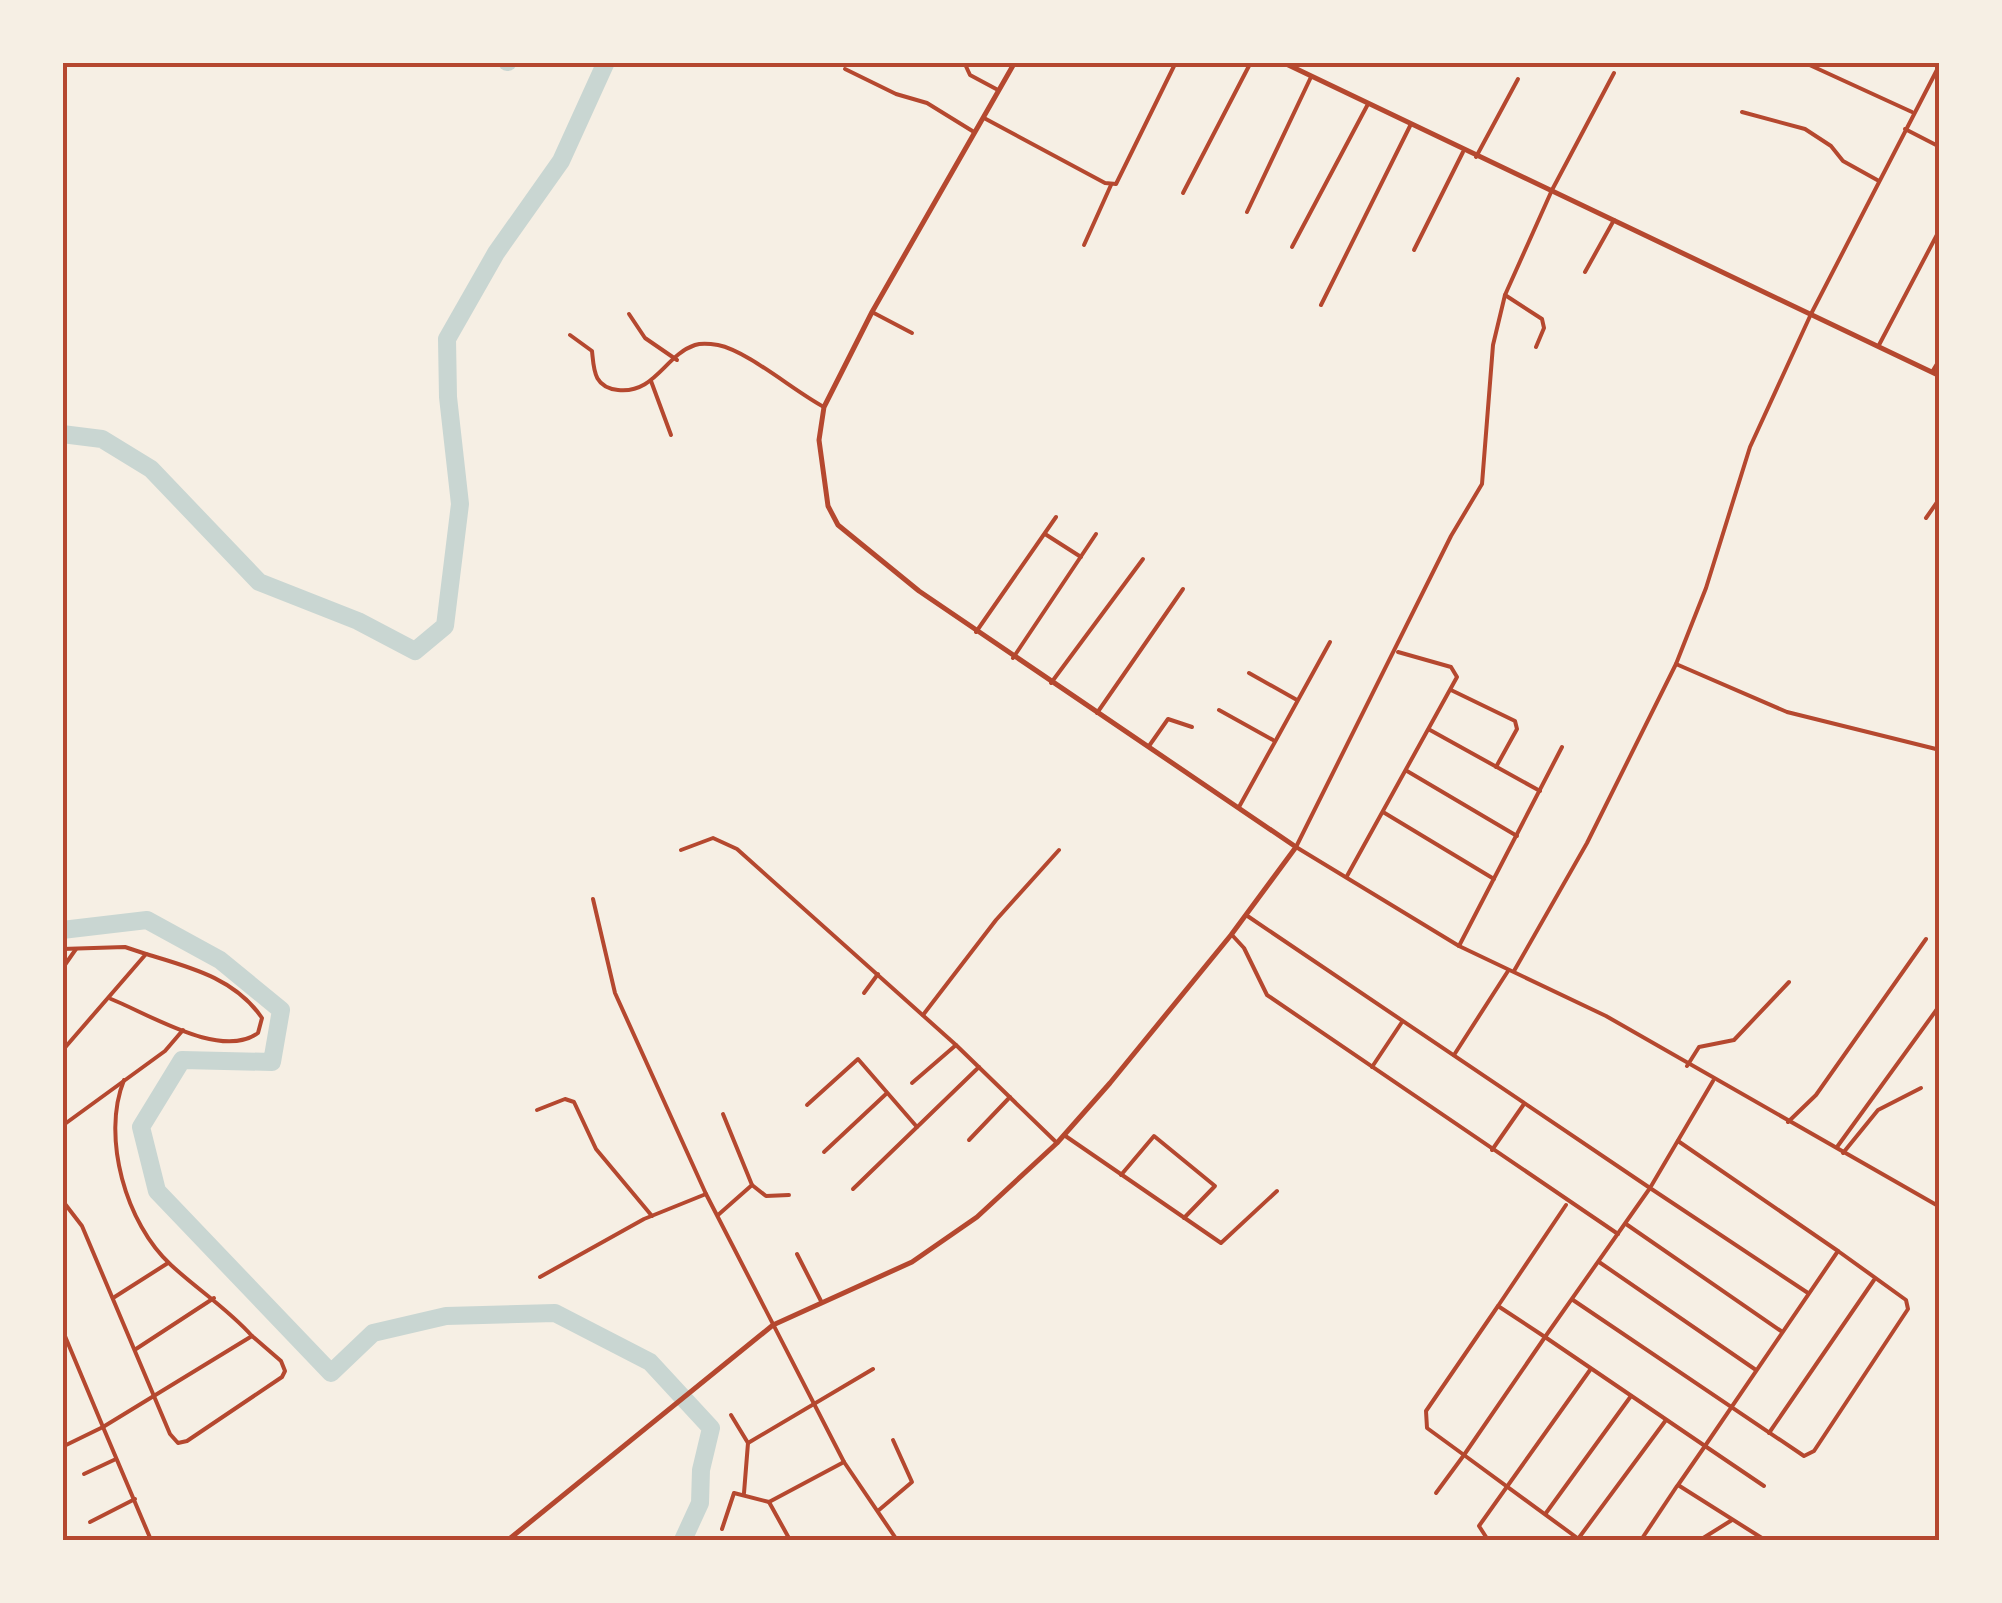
<svg xmlns="http://www.w3.org/2000/svg" width="2002" height="1603" font-family="'Work Sans',sans-serif">
<rect width="100%" height="100%" fill="#f6efe4"/>
<g fill="none" stroke-linecap="round" stroke-linejoin="round">
<!-- river -->
<g stroke="#c9d6d2" stroke-width="18">
<polyline points="507,62 508,62"/>
<polyline points="62,434 102,439 151,469 259,582 358,621 415,651 445,626 460,504 448,397 447,339 496,253 561,161 606,62"/>
<polyline points="62,930 147,920 220,960 281,1010 272,1062 182,1060 141,1127 157,1191 331,1373 373,1333 446,1316 555,1313 650,1362 711,1428 701,1470 700,1503 683,1540"/>
</g>
<!-- minor -->
<g stroke="#b5482f" stroke-width="4">
<polyline points="964,62 970,75 998,90"/>
<polyline points="1803,62 1912,112"/>
<polyline points="845,69 896,94 927,103 974,132"/>
<polyline points="1614,73 1552,190 1505,295 1493,345 1482,484 1451,536 1296,847 1459,946 1606,1016 1940,1207"/>
<polyline points="1742,112 1805,129 1831,146 1843,161 1879,181"/>
<polyline points="984,118 1105,183 1116,184 1176,62"/>
<polyline points="1905,129 1940,147"/>
<polyline points="1476,157 1518,79"/>
<polyline points="1183,193 1251,62"/>
<polyline points="1247,212 1311,77"/>
<polyline points="1084,245 1111,185"/>
<polyline points="1292,247 1368,104"/>
<polyline points="1414,250 1463,152"/>
<polyline points="1585,272 1614,220"/>
<polyline points="1505,295 1542,319 1544,328 1536,347"/>
<polyline points="1321,305 1411,124"/>
<polyline points="872,312 912,333"/>
<polyline points="629,314 645,338 677,360"/>
<path d="M570,335L592,351C594,369 593,387 618,390C655,394 665,355 695,345C701,343 712,344 718,345C748,351 795,392 824,407"/>
<polyline points="1879,345 1940,229"/>
<polyline points="1932,372 1940,359"/>
<polyline points="651,381 671,435"/>
<polyline points="1926,518 1940,498"/>
<polyline points="1045,534 1081,557"/>
<polyline points="976,632 1056,517"/>
<polyline points="1013,658 1096,534"/>
<polyline points="1676,664 1787,712 1940,750"/>
<polyline points="1249,673 1297,700"/>
<polyline points="1051,683 1143,559"/>
<polyline points="1451,690 1515,721 1517,729 1496,767"/>
<polyline points="1219,710 1273,740"/>
<polyline points="1097,713 1183,589"/>
<polyline points="1430,730 1540,791"/>
<polyline points="1149,746 1168,719 1192,727"/>
<polyline points="1407,771 1517,836"/>
<polyline points="1239,807 1330,642"/>
<polyline points="1383,812 1494,879"/>
<polyline points="681,850 713,838 737,849 956,1045 1057,1143"/>
<polyline points="1347,876 1457,677 1451,667 1398,652"/>
<polyline points="593,899 615,993 706,1194 844,1462 897,1540"/>
<polyline points="1246,915 1650,1188 1545,1337 1705,1446 1678,1485 1765,1540"/>
<polyline points="1232,935 1244,948 1267,995 1618,1234"/>
<polyline points="1459,946 1562,747"/>
<polyline points="62,949 125,947 146,954 62,1051"/>
<polyline points="62,969 76,949"/>
<polyline points="1514,971 1587,843 1676,664 1706,588 1750,447 1811,314 1940,64"/>
<polyline points="864,993 878,974"/>
<path d="M111,999C149,1014 221,1060 258,1033L262,1018C235,978 189,967 146,954"/>
<polyline points="923,1015 996,920 1059,850"/>
<polyline points="1454,1055 1508,971"/>
<polyline points="1687,1066 1699,1047 1734,1040 1789,982"/>
<polyline points="1372,1067 1402,1022"/>
<polyline points="1713,1081 1650,1188 1808,1293"/>
<polyline points="912,1083 956,1045"/>
<polyline points="807,1105 858,1059 917,1127"/>
<polyline points="537,1110 565,1099 574,1102 596,1149 652,1216"/>
<polyline points="1788,1122 1816,1095 1926,939"/>
<polyline points="62,1126 165,1051 183,1030"/>
<polyline points="1064,1135 1221,1243 1277,1191"/>
<polyline points="969,1140 1010,1097"/>
<polyline points="1678,1141 1838,1251 1705,1446 1764,1486"/>
<polyline points="1837,1147 1940,1005"/>
<polyline points="1492,1150 1524,1104"/>
<polyline points="824,1152 886,1094"/>
<polyline points="1843,1153 1878,1110 1921,1088"/>
<polyline points="1121,1175 1154,1136 1215,1186 1184,1218"/>
<polyline points="752,1185 766,1196 789,1195"/>
<polyline points="853,1189 979,1067"/>
<polyline points="62,1200 82,1226 170,1434 178,1443 187,1441 282,1377 285,1371 281,1361 252,1336"/>
<polyline points="1566,1205 1498,1306 1545,1337 1464,1455 1580,1540"/>
<polyline points="718,1215 752,1185 723,1114"/>
<polyline points="1626,1224 1781,1331"/>
<polyline points="797,1254 821,1301"/>
<polyline points="1599,1262 1756,1370"/>
<polyline points="540,1277 644,1219 706,1194"/>
<polyline points="113,1298 168,1263"/>
<polyline points="1573,1300 1804,1456 1814,1451 1908,1309 1906,1300 1838,1251"/>
<path d="M62,1329L103,1427L252,1336C228,1309 198,1290 171,1265C126,1224 101,1137 124,1080"/>
<polyline points="136,1349 214,1298"/>
<polyline points="731,1415 748,1443 744,1493"/>
<polyline points="1769,1433 1874,1280"/>
<polyline points="748,1443 873,1369"/>
<polyline points="62,1447 103,1427 151,1540"/>
<polyline points="84,1474 116,1459"/>
<polyline points="1436,1493 1464,1455 1427,1428 1426,1411 1498,1306"/>
<polyline points="769,1502 790,1540"/>
<polyline points="879,1510 912,1482 893,1440"/>
<polyline points="1546,1513 1631,1396"/>
<polyline points="90,1522 135,1499"/>
<polyline points="722,1529 734,1493 769,1502 844,1462"/>
<polyline points="1578,1539 1666,1420"/>
<polyline points="1488,1540 1479,1526 1590,1370"/>
<polyline points="1641,1540 1677,1486"/>
<polyline points="1700,1540 1732,1520"/>
</g>
<!-- tertiary -->
<g stroke="#b5482f" stroke-width="5">
<polyline points="1282,62 1940,376"/>
<polyline points="508,1540 773,1325 912,1262 977,1217 1057,1143 1110,1083 1231,935 1296,847 919,591 838,525 828,506 819,440 824,407 872,312 1015,62"/>
</g>
</g>
<!-- border -->
<rect width="2002" height="1603" fill="none" stroke="#f6efe4" stroke-width="130"/>
<rect x="65" y="65" width="1872" height="1473" fill="none" stroke="#b5482f" stroke-width="4"/>
</svg>
